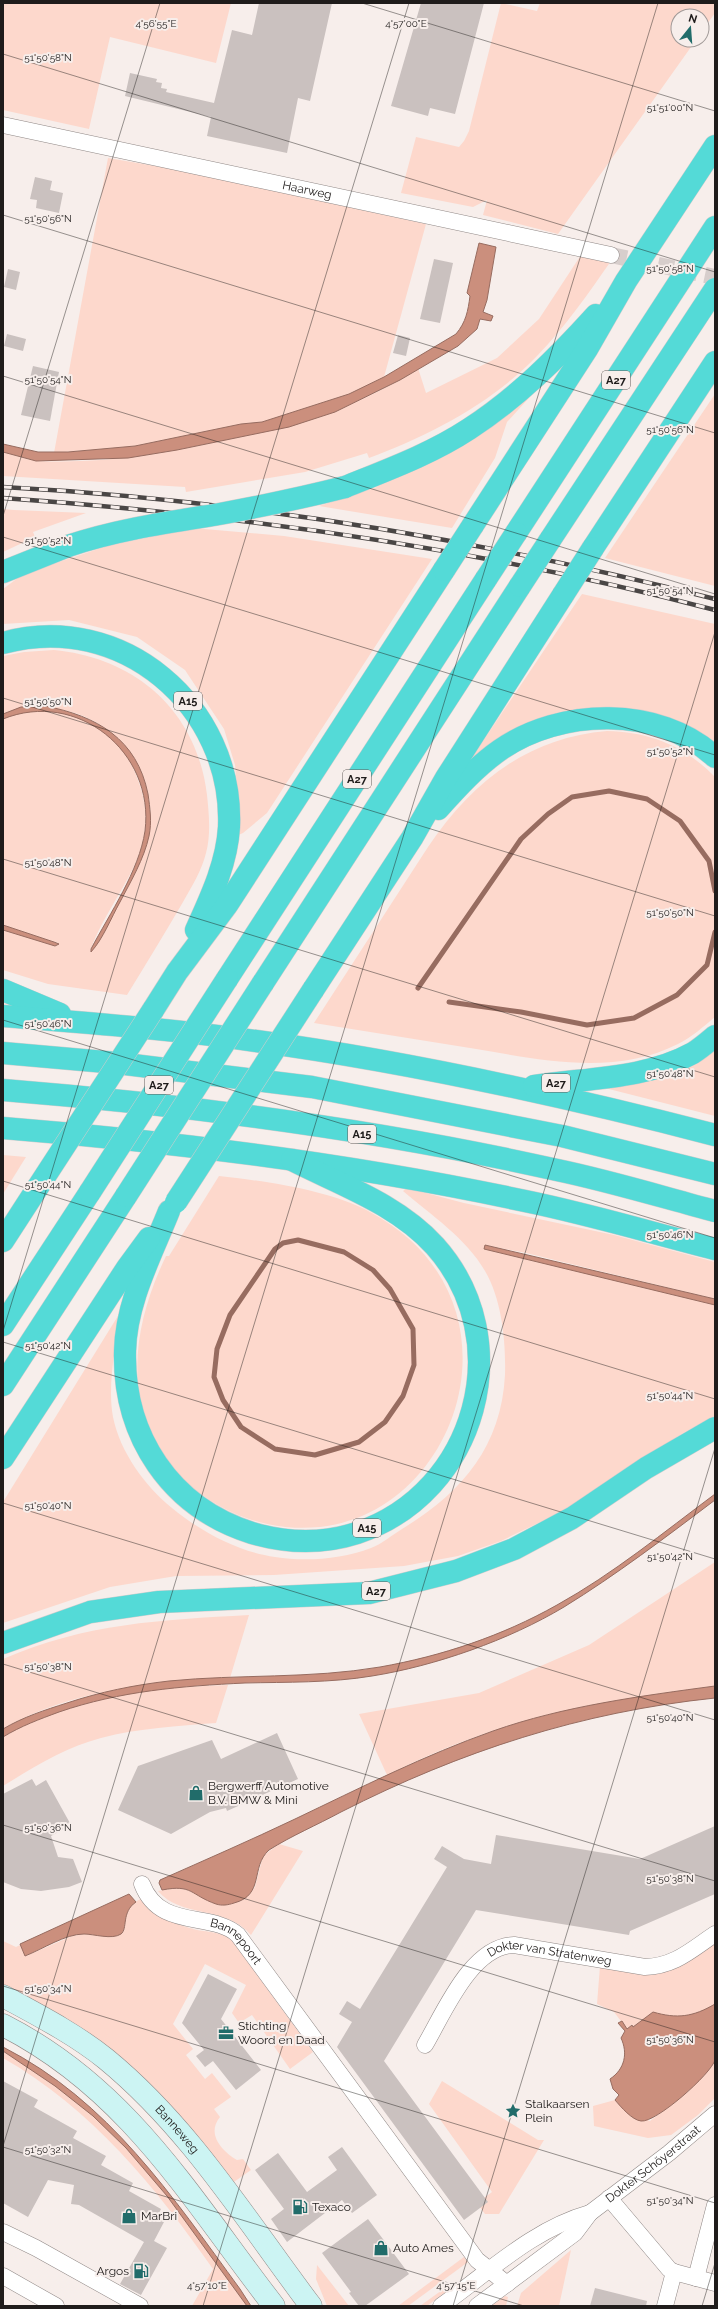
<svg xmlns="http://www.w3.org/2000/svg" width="718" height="2309" font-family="Raleway,sans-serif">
<rect width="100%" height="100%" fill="#f7eeeb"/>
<!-- green -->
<g fill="#fdd8cc">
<polygon points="3,3 231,3 216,63 110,37 89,129 3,110"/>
<polygon points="501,3 537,11 540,3 715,3 715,13 702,31 702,16 678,16 678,40 696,40 558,234 483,215 487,200 473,207 401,193 416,137 459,147 464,141 469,131"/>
<polygon points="108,158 173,169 426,224 384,377 349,394 262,422 241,424 135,446 54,453"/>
<path d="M581,255L611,261C588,294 565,327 537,356C491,404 430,435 369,458L367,453L305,472L186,492L185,487L3,476V452C15,454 26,460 38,461C100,464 161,454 221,441C296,424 353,411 418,368L426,393L497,358L539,319Z"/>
<polygon points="538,388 507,422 495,458 452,528 319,506 377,487 375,480"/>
<polygon points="715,394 715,586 605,558"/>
<polygon points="3,509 14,510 86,513 33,532 35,537 3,552"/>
<polygon points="193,528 284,536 432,559 267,813 243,833 236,836 239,807 235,765 224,729 185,670 137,637 69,620 3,624 3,589 43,559 47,566 107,546"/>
<polygon points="582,594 715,624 715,748 612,710 465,768"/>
<path d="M54,650C136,658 197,711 207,795C209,814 211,835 206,853C202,870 192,886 183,902C165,933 146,964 127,995L48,984L3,970V930L55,946L58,943L3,925V719C34,706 67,709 96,727C116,740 130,757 138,780C165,852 112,890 90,951C114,912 142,872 150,826C152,815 150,804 148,793C135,728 64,692 3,714V656L24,652Z"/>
<path d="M607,731C650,732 685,746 715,777V1017C703,1027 692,1037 678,1044C613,1077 537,1059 470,1048C418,1040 366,1031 314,1023L428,847C472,782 527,738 607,731Z"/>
<polygon points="715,1045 715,1116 601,1087"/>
<polygon points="3,1155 26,1157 3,1194"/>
<path d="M219,1176C264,1181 330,1190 370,1212C553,1309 439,1577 252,1520C218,1509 187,1488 166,1459C121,1395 135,1321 166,1256H169Z"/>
<path d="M407,1188L464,1203L614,1235L715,1262V1299L526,1253L485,1245V1248L715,1305V1416L683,1433L567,1509L501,1541L458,1556L404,1566L274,1575L176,1576L110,1587L3,1623V1502L121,1311C116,1343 107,1385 113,1417C120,1452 145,1486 172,1508C200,1531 238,1552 275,1557C306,1562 342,1559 371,1548C382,1544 392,1535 402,1529C461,1493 501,1448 505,1375C506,1342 502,1300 485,1271C466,1238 431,1215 403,1191Z"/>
<path d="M715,1562V1686C654,1695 591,1703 532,1719C483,1732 433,1752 387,1775L359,1714L479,1693L589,1645Z"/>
<path d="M249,1615L230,1678C156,1682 68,1690 3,1729V1659C86,1623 161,1620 249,1615Z"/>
<path d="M228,1685L216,1723C178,1726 139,1728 101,1738C66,1747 34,1767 3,1786V1737C67,1696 153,1687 228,1685Z"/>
<path d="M279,1844L303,1851L251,1935C225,1905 180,1918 158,1891L179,1887L226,1905L241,1901L249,1895L255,1887L263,1856Z"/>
<path d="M141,1899C152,1916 178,1925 197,1930C209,1932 221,1932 232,1940L313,2052L290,2069L252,2015L239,2023L232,2013L246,1985L205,1964L173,2024L193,2049L186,2055L205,2079L212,2073L231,2097L214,2109L220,2117C206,2134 222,2151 237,2160L243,2159L251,2170L231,2184L223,2172L3,1985V1941L16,1947L20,1945L26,1956L72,1936L84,1934L117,1936L124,1931C126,1916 125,1906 141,1899Z"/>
<path d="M715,1941V2004C693,2017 677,2019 653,2012L633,2027L632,2024L627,2029L614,2012L597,2004L600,1966L626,1968Z"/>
<path d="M3,2051L55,2086L93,2116L126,2148L167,2196L247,2306H192L213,2269C155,2186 92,2109 3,2058Z"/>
<polygon points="715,2060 715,2098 698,2115 671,2135 648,2138 594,2126 593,2106 615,2100 623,2109 650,2121 689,2091"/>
<polygon points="442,2081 538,2140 544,2140 499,2214 485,2214 477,2203 492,2192 429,2104"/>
<polygon points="571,2250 559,2306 517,2306 521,2293"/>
<polygon points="464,2257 468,2262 408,2306 398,2306"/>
<polygon points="317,2265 349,2306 327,2306 316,2279"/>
<polygon points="456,2280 458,2283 427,2306 420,2306"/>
<polygon points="505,2296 508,2297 506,2306 491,2306"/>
</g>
<!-- water -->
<g fill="#cb8f7d" stroke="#976c60">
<path d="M479,243L496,247L487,300L483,312L493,316L491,321L480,319L477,329L458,346L400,380L335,412L289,427L177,450L128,458L36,461L3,452V444L38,452H68L135,446L241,424L262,422L349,394L384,377L456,334C466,322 468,311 470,296L467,293Z"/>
<path d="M45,706C97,716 137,739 148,794C150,808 152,822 149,836C144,859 131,881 120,902C111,918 103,939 91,952V949C110,913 139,871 145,831C155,752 77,689 3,719V714L21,707Z"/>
<polygon points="3,925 54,942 59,944 55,946 3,930"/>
<polygon points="485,1245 715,1299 715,1305 484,1249"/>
<path d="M715,1494V1500C666,1537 616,1575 564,1607C509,1640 435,1666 372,1676C330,1683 287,1682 245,1683C182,1686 120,1691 59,1712C40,1719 21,1726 3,1737V1729C23,1717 45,1710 67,1703C100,1692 134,1685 169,1681C239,1674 310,1679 380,1667C442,1656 502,1636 557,1605C613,1574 664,1532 715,1494Z"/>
<path d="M715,1686V1698C581,1712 461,1751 341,1812C317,1825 291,1836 269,1850C250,1867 265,1895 234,1903C228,1905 222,1906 216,1904C190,1895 193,1884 162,1890L159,1883L160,1880C205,1860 251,1840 295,1819C360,1788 425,1755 493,1731C564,1706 641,1696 715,1686Z"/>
<path d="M129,1894L136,1902C121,1912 128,1929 121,1934C112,1940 94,1934 84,1934C65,1934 43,1949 25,1956L20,1944Z"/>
<path d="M715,2004C715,2018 718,2047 715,2060C711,2074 656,2123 641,2121C632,2120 621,2107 615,2100L619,2095L613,2089L610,2079C625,2069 628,2053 621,2038L625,2031L618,2023L622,2021L627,2029L632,2025L633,2027L653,2012C677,2019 693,2017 715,2004Z"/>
<path d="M3,2047C109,2101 172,2196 240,2289L251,2306H247L167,2196L126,2148L93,2116L55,2086L3,2051Z"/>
</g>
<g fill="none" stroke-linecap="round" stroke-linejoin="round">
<!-- stream -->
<g stroke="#976c60" stroke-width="5">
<polyline points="418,988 521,839 548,814 572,797 609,791 647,799 680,821 709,861 715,891"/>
<polyline points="449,1002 521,1012 587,1025 634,1018 677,995 707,965 715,932"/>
<polygon points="298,1240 344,1252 373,1270 390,1289 413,1329 414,1365 403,1396 385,1422 359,1442 315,1455 275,1449 241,1427 223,1400 214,1377 217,1349 230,1315 275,1249 283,1243"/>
</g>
</g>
<!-- building -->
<g fill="#cac1bf">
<polygon points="259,3 332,3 310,101 298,98 287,153 207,136 211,117 125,96 130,73 157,79 156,82 162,83 161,88 167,89 166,92 214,103 232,30 252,35"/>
<polygon points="421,3 484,3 455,114 430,108 428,116 391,106"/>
<polygon points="35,177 52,181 50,190 63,193 59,213 36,208 37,200 30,199"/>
<polygon points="434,259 453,263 440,323 420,319"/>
<polygon points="8,269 20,272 16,290 4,287"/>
<polygon points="7,334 26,339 23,351 4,346"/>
<polygon points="398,335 410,338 406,356 393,353"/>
<polygon points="33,366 59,372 50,421 21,415"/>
<polygon points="277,1733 298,1779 227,1811 226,1808 210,1812 171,1834 118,1810 138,1766 212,1740 221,1759"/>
<polygon points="32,1779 36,1786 46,1780 71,1825 51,1836 58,1857 73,1859 82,1882 69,1887 41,1891 21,1889 3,1882 3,1794"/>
<polygon points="715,1826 715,1894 630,1931 629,1935 476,1910 384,2061 488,2202 464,2220 337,2047 352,2022 339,2014 347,2001 360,2009 447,1867 434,1859 442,1846 464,1859 491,1864 496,1835 640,1859"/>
<polygon points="208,1974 237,1989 221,2019 261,2070 236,2090 213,2061 205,2067 196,2056 204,2050 182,2023"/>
<polygon points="3,2081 38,2100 34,2107 77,2131 73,2138 106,2156 101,2165 133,2183 129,2191 161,2209 157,2217 164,2222 154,2241 167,2248 141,2295 120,2284 144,2242 79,2205 71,2204 74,2185 48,2180 28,2217 3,2203"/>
<polygon points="342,2147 377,2195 352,2213 342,2200 287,2242 271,2219 284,2209 255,2170 278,2153 307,2192 337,2170 328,2157"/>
<polygon points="368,2219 409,2274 365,2306 359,2306 349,2293 351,2292 322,2253"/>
<polygon points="595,2288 647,2301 646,2306 590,2306"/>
</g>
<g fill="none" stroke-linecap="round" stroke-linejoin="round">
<!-- street-tunnel -->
<polyline stroke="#d7cecc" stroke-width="16" stroke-dasharray="16 8" stroke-linecap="butt" points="611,255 715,277"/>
<!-- street casing -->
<g stroke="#908886" stroke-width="17">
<g id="street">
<path id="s1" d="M3,125L611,255"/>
<path id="s2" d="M142,1884C160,1931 212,1911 238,1935L477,2260L507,2284"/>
<path id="s3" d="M425,2045C444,2013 471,1946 514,1945L645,1967C675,1966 691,1950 715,1934"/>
<polyline points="609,2198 669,2269 674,2272 715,2283"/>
<polyline points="3,2232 36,2248 140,2306"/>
<polyline points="3,2276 56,2306"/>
<polyline points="696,2278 715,2205"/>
<path d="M441,2306C489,2272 533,2229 590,2213"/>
<path id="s4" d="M477,2306L575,2233L590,2213L669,2153L715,2114"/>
<polyline points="665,2306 674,2272"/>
</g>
</g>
<!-- secondary casing -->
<g stroke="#908886" stroke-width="23">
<g id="secondary">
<path id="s5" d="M3,1996C38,2015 75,2034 106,2059C190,2128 246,2220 311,2306"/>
<path d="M3,2025C129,2089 191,2199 274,2306"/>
</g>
</g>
<!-- highway casing -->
<g stroke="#cecdcd" stroke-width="23">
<g id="highway">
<path d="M345,487C387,470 431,454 469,429C517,398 558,357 596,315"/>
<polyline points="473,525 587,349 626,281 715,146"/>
<polyline points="516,533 715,227"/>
<polyline points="550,540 715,289"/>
<polyline points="593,548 715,362"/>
<polyline points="3,572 68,546"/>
<path d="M3,643C121,610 234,706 229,827C227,863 211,897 196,930"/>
<path d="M438,809C457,788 477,766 500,750C560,708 659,705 715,757"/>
<polyline points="227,979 486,579"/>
<polyline points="263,983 520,586"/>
<polyline points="3,990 60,1014"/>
<polyline points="313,990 412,838 446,778 563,595"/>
<polyline points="153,1010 177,972 227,905 444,570"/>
<path d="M3,1016C87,1023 172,1029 256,1041C411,1062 564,1096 715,1135"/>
<polyline points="3,1053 117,1063 312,1087 562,1136 715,1174"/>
<path d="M534,1086C587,1078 646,1079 693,1053C701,1048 708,1042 715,1036"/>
<path d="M3,1090C189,1105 375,1129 557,1170C610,1181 662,1197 715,1211"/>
<path d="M3,1128C178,1142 353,1164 525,1201C589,1214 652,1233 715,1249"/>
<path d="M169,1211C151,1256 126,1302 125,1351C123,1436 170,1507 252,1533C286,1543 323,1544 357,1533C477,1493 519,1340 435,1246C397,1204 341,1185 292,1160"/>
<polyline points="3,1241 38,1187"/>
<polyline points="3,1325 90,1192"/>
<polyline points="3,1385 126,1196"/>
<polyline points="3,1458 127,1268 149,1238"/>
<polyline points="3,1643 90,1612 159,1602 369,1593 456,1571 514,1549 572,1518 646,1468 715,1428"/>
</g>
</g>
<!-- street -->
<use href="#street" stroke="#fff" stroke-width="16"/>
<!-- secondary -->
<use href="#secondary" stroke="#ccf4f3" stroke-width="22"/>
<!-- highway -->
<use href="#highway" stroke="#54dad7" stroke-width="22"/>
<!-- rail casing -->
<g stroke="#4a4645" stroke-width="4.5">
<g id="rail">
<path d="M3,487C243,500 482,540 715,599"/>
<path d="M3,498C243,515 482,549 715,610"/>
</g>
</g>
<!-- rail -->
<use href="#rail" stroke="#f7eeeb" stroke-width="3" stroke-dasharray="9" stroke-linecap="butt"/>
<!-- highway-bridge casing -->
<g stroke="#cecdcd" stroke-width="23" stroke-linecap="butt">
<g id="highway-bridge">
<path d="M68,546C116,530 164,523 214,515C258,507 302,498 345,487"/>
<polyline points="444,570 473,525"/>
<polyline points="486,579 516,533"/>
<polyline points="520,586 550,540"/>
<polyline points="563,595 593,548"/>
<polyline points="38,1187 153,1010"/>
<polyline points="90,1192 227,979"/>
<polyline points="126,1196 263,983"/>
<polyline points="176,1202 313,990"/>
</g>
</g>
<!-- highway-bridge -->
<use href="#highway-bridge" stroke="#54dad7" stroke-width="22"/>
</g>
<!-- ticks -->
<path fill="none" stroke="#1f1c1b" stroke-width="1" stroke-opacity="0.45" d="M362,3L715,111M3,54L715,272M3,215L715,433M3,376L715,594M3,516L160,3M3,537L715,755M3,698L715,916M3,859L715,1077M3,1020L715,1238M3,1181L715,1399M3,1331L409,3M3,1342L715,1559M3,1503L715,1720M3,1664L715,1881M3,1825L715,2042M3,1986L715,2203M3,2146L658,3M3,2147L524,2306M203,2306L715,632M453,2306L715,1448M702,2306L715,2263"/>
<!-- icons -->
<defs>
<g id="shop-bare" transform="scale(1.2)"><path d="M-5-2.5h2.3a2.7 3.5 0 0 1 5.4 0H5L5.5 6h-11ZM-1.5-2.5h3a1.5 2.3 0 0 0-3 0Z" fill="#216c6a" stroke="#f7eeeb" stroke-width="2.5" paint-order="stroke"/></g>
<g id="office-bare" transform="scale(1.2)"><path d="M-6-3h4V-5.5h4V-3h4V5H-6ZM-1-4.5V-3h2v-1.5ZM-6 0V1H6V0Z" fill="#216c6a" stroke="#f7eeeb" stroke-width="2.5" paint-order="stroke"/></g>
<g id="sight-bare" transform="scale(1.2)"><path d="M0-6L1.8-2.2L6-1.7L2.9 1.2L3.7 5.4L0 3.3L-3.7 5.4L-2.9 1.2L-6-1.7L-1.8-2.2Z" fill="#216c6a" stroke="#f7eeeb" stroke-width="2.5" paint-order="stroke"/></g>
<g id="fuel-bare" transform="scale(1.2)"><path d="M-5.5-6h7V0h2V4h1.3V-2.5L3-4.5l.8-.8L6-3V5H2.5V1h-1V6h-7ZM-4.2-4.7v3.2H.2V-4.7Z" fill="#216c6a" stroke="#f7eeeb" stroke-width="2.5" paint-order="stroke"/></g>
</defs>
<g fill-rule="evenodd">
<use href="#shop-bare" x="196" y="1793"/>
<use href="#office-bare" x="226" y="2033"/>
<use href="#sight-bare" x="513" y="2111"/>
<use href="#fuel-bare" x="300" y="2207"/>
<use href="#shop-bare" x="129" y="2216"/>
<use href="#shop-bare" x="381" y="2248"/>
<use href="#fuel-bare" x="141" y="2271"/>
</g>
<g text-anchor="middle" stroke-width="4" stroke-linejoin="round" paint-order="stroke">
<!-- shield labels -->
<g fill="#f7eeeb" stroke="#605b59" stroke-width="1">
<rect x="602" y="371" width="28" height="18" rx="3"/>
<rect x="174" y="692" width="28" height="18" rx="3"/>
<rect x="343" y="770" width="28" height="18" rx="3"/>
<rect x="542" y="1074" width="28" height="18" rx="3"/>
<rect x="145" y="1076" width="28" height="18" rx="3"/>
<rect x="348" y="1125" width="28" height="18" rx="3"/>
<rect x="353" y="1519" width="28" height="18" rx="3"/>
<rect x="362" y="1582" width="28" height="18" rx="3"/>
</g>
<g font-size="11" font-weight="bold" fill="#1f1c1b">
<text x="616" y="384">A27</text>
<text x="188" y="705">A15</text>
<text x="357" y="783">A27</text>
<text x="556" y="1087">A27</text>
<text x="159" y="1089">A27</text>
<text x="362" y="1138">A15</text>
<text x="367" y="1532">A15</text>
<text x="376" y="1595">A27</text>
</g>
<!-- street labels -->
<g font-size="12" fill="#1f1c1b" stroke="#f7eeeb">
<text dy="4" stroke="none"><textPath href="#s1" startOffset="311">Haarweg</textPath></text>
<text dy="4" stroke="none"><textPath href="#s2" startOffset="116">Bannepoort</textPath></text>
<text dy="4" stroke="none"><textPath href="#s3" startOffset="175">Dokter van Stratenweg</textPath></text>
<text dy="4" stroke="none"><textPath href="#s5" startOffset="221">Banneweg</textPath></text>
<text dy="4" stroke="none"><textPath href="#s4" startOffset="227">Dokter Schöyerstraat</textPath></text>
</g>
<!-- poi labels -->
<g font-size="12" fill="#1f1c1b" stroke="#f7eeeb" text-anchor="start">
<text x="208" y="1790">Bergwerff Automotive<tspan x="208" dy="14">B.V. BMW &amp; Mini</tspan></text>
<text x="238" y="2030">Stichting<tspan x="238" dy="14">Woord en Daad</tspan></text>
<text x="525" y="2108">Stalkaarsen<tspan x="525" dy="14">Plein</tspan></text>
<text x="312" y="2211">Texaco</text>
<text x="141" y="2220">MarBri</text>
<text x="393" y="2252">Auto Ames</text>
<text x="129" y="2275" text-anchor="end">Argos</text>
</g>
</g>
<g font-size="10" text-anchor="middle" fill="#1f1c1b" stroke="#f7eeeb" stroke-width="4" stroke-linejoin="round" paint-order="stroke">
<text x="156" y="27">4°56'55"E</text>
<text x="406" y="27">4°57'00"E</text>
<text x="48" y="61">51°50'58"N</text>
<text x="670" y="111">51°51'00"N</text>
<text x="48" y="222">51°50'56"N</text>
<text x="670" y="272">51°50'58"N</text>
<text x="48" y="383">51°50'54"N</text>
<text x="670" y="433">51°50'56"N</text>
<text x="48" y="544">51°50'52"N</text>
<text x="670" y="594">51°50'54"N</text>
<text x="48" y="705">51°50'50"N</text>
<text x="670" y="755">51°50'52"N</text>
<text x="48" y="866">51°50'48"N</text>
<text x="670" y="916">51°50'50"N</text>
<text x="48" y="1027">51°50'46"N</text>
<text x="670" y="1077">51°50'48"N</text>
<text x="48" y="1188">51°50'44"N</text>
<text x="670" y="1238">51°50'46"N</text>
<text x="48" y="1349">51°50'42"N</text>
<text x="670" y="1399">51°50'44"N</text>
<text x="48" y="1509">51°50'40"N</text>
<text x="670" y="1560">51°50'42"N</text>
<text x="48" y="1670">51°50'38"N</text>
<text x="670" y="1721">51°50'40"N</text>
<text x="48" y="1831">51°50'36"N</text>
<text x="670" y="1882">51°50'38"N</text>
<text x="48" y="1992">51°50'34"N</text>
<text x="670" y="2043">51°50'36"N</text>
<text x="48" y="2153">51°50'32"N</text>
<text x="670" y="2204">51°50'34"N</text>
<text x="207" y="2289">4°57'10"E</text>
<text x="456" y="2289">4°57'15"E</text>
</g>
<!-- border -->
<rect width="718" height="2309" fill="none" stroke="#1f1c1b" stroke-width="8"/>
<!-- north arrow -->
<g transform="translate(690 28) rotate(17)"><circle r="19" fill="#f7eeeb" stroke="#a19a98"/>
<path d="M0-3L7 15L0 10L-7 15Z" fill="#216c6a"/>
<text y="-6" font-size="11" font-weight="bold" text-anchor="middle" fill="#1f1c1b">N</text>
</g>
</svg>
